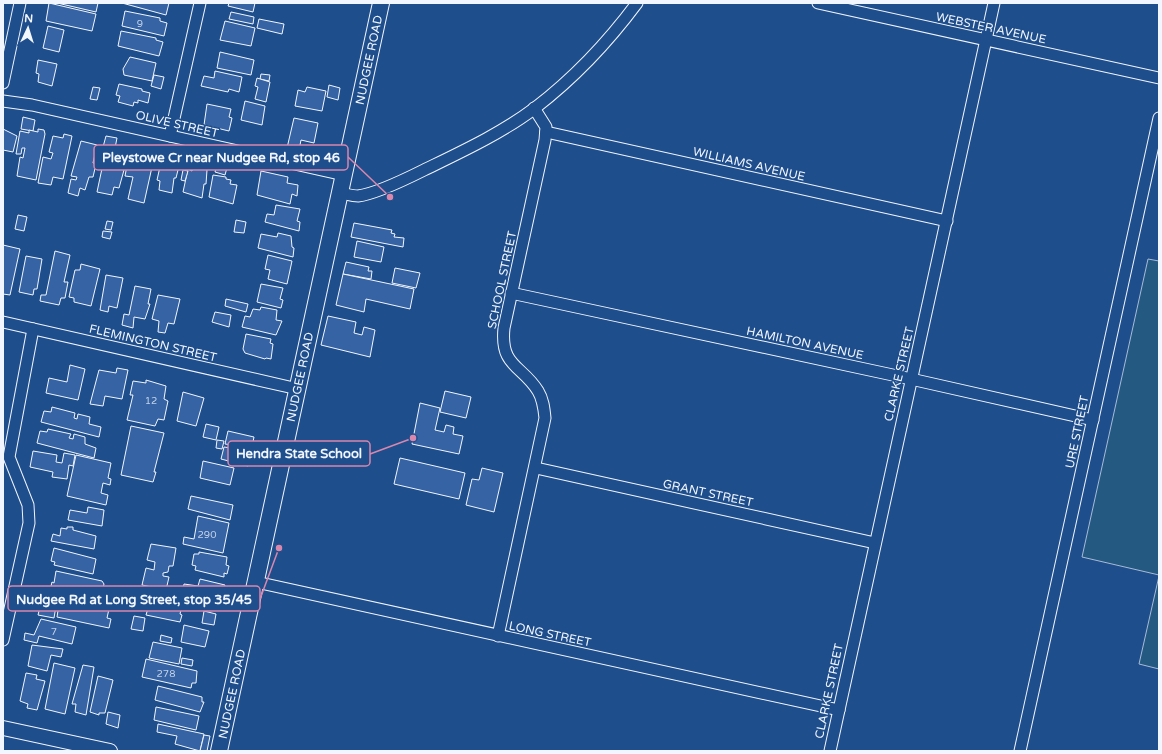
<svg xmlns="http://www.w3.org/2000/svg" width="1162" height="754" font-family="'Varela Round',sans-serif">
<rect width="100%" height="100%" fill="#1f4e8c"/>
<!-- green -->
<g fill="#245a82" stroke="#a8bbd7">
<polygon points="1148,259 1159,261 1159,575 1082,557"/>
<polygon points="1159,576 1159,669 1139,664"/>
</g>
<!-- building -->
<g fill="#3563a3" stroke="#f2f6ff">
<polygon points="49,3 96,14 92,31 46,21"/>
<polygon points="57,3 98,3 96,12"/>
<polygon points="122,3 169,3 166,15"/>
<polygon points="229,3 255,3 253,12 228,6"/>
<polygon points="125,11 160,18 160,21 167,23 164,36 122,26"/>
<polygon points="231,12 254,17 253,24 229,19"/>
<polygon points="259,19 284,24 282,34 257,28"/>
<polygon points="225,21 255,28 251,46 220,40"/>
<polygon points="48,26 64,30 59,52 43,48"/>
<polygon points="121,31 156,38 156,40 163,42 159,56 118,46"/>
<polygon points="220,52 254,60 251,75 217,68"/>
<polygon points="130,57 156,63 152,81 124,75 123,69"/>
<polygon points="38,60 57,64 52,86 38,82 39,74 36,73"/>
<polygon points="215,71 242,77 239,92 229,89 228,92 201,86 204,76 214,78"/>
<polygon points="261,74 270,75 269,81 260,79"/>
<polygon points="154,75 164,77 161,89 151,86"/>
<polygon points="257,78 270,82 266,102 255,99 258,87 255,86"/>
<polygon points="119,84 142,89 142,91 150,93 148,103 138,100 138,103 134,102 133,106 118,102 120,96 116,95"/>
<polygon points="329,85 340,88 338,100 327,97"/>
<polygon points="93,87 100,88 97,100 90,99"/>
<polygon points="307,87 326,91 322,111 295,106 298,90 305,92"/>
<polygon points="245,101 265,106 262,125 241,120"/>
<polygon points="207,104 231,109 229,117 232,118 229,131 204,125"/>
<polygon points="23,117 35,120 33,131 21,129"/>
<polygon points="294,118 318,123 314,143 301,140 299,150 287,148"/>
<polygon points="3,129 17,136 13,152 3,150"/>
<polygon points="38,129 44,130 45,134 36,180 17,176 20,157 23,158 25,148 22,148 21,154 16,154 20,131 29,133 29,130 38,132"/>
<polygon points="64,134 72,136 63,179 53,177 51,185 38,183 43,157 51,159 53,153 49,152 53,136 63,138"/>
<polygon points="106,136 117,138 115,148 124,150 120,169 124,170 119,188 114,187 112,195 97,192 104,159 100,158"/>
<polygon points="81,141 97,145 93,163 96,164 93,177 89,177 85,190 80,188 78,196 68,193 71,179 76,180 77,177 71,176"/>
<polygon points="164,149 177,152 175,162 178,163 176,169 178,170 176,178 174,178 172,193 159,190 160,181 157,180"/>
<polygon points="129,155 154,158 144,203 128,199 133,177 125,176"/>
<polygon points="218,161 228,164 225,175 215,172"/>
<polygon points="194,166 207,170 206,184 204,184 202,198 183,192 188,169 192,171"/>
<polygon points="183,170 188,171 185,181 181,180"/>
<polygon points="261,171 288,177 287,183 298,185 297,196 292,194 290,204 257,195"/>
<polygon points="213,175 226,177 226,179 231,180 230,184 237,185 233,204 209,197"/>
<polygon points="276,205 300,209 297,221 300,222 299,231 265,222 267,214 274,215"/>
<polygon points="18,215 27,217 24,231 15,229"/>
<polygon points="236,220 246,222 244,233 234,232"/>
<polygon points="107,221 113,222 111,230 105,229"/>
<polygon points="354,223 392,230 391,233 395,234 394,237 404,238 403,247 351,237"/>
<polygon points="103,231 112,232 110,239 102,237"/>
<polygon points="278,233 291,236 292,247 294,248 293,257 258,248 261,234 277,237"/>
<polygon points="357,241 384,247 381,262 354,257"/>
<polygon points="3,245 20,249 10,295 3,294"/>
<polygon points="55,251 70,255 64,282 68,282 65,298 61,298 59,305 40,301 41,295 46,295"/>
<polygon points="268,255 292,261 287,284 268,279 270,270 265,269"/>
<polygon points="26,256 42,259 37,289 34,289 33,295 19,292"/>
<polygon points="346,262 369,267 368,271 372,271 371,279 343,274"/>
<polygon points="81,264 100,269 91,306 74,302 74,298 69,297 75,270 80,270"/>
<polygon points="395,268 420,273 416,288 392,283"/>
<polygon points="343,274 414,289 410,309 366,299 364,312 336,305"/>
<polygon points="106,275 123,278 117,308 109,306 108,312 100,310"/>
<polygon points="261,284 283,288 280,299 283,300 281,308 257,302"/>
<polygon points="135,286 151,289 148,304 150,304 145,319 134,317 133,328 122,325 124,314 129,315"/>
<polygon points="158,295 180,299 174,324 168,323 165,333 158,332 159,321 152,319"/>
<polygon points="226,299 248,304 246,312 225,306"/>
<polygon points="261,307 277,310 276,320 282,321 276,335 242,327 245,316 250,317 253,309 260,310"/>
<polygon points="215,312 231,315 229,327 212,322"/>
<polygon points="328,316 356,322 354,333 362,335 364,327 375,330 370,357 321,345"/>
<polygon points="246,334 271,339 270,343 273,344 271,359 266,358 265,359 245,353 243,349"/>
<polygon points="70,365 85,369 78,400 46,393 49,378 67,382"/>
<polygon points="117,368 128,370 122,399 105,396 103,406 90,404 99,370 116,373"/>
<polygon points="146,380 166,386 164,399 168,401 164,420 158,419 155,426 127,420 133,395 130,395 133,381 146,383"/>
<polygon points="445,391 471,397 466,418 440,412"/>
<polygon points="183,392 204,398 196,426 177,421"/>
<polygon points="420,403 440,408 435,430 444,432 446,425 454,427 453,434 463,436 459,454 412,444"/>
<polygon points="52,407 75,413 74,418 77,419 78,414 90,417 89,424 101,427 99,437 41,422 44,411 51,412"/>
<polygon points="206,424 219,427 216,440 203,437"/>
<polygon points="131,426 164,433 154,472 156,472 153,482 121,475"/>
<polygon points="48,429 71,434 69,438 73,439 74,434 85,437 85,444 96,448 94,458 37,443 40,431 47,432"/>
<polygon points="228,431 254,437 248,466 221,459 224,447 231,448 232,445 225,444"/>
<polygon points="217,440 224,441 222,449 216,448"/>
<polygon points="33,451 57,455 56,462 62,463 64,453 75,455 73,466 69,465 67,479 52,477 53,472 30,467"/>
<polygon points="76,455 111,463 108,478 111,479 110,485 103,483 101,493 108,495 106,505 67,496"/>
<polygon points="400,458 465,473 459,499 394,484"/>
<polygon points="203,461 234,468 230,485 200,478"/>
<polygon points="482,468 503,473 494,512 466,505 472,479 479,480"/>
<polygon points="191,496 233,505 230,520 188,509"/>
<polygon points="88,507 104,510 102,526 68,520 70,510 87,513"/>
<polygon points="198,516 229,523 223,553 183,544 184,537 194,539"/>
<polygon points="67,527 73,527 73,530 96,536 94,549 51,541 53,534 60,536 61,528 67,529"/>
<polygon points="151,544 176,548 173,566 169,566 168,572 163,573 163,576 169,577 166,590 142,585 146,568 154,570 155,562 147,560"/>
<polygon points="54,548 96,559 93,574 54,565 55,562 51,561"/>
<polygon points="199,552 227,557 226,565 229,566 227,574 224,573 224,577 195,570 196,566 192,565 194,554 199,554"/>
<polygon points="56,571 102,581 104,584 102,592 99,594 95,593 93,600 50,590 52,582 54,583"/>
<polygon points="200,579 225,585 220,602 182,594 184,584 198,586"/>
<polygon points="147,593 183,601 180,614 182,615 180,622 146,615 149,605 145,603"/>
<polygon points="60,598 109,609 107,618 111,619 109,628 57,617"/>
<polygon points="41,603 56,606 54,618 38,615"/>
<polygon points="204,611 216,614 214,625 202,623"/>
<polygon points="134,616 145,618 143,631 131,629"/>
<polygon points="41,619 76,627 72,644 39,636 37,643 24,640 25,633 34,635"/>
<polygon points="184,625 209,631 205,647 181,642"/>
<polygon points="161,635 172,638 171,643 160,641"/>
<polygon points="153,642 182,648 179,664 149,658"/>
<polygon points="32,645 63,649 61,657 51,655 47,671 28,666"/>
<polygon points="182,658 193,660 192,666 181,664"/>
<polygon points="146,659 197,671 196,683 192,683 191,688 142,677"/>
<polygon points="54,663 75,668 65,714 45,709"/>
<polygon points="83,665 94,667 86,715 75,712 76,704 72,704"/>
<polygon points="26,673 37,675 36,679 45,681 37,710 27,708 28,704 20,701"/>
<polygon points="98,676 113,680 105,713 99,713 99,715 90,712"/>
<polygon points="158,686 202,697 202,702 204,702 200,712 155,700"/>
<polygon points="156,707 199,716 196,730 154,720"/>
<polygon points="108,712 120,715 118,728 106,724"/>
<polygon points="158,724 204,734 200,751 175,744 177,736 157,732"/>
<polygon points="204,735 210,736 207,751 200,751"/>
</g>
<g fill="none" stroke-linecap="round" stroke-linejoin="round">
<!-- minor casing -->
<g stroke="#f2f6ff" stroke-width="13">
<g id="minor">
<polyline points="818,3 1159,78"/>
<polyline points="3,83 20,3"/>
<polyline points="3,101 32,105 344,175"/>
<polyline points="546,132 947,221"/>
<polyline points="170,136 200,3"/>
<path d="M340,193C346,194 352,196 358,196C375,194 408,178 424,170C461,152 502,133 535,108C574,78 608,42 637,3"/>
<polyline points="511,293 902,377 1093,420"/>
<polyline points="3,322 298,389"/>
<polyline points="536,468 875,543"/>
<polyline points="256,582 839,710"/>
<path d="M498,636L545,418C544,408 543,399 538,391C522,365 500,367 504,328L545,140L546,127L534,108"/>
<polyline points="3,640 29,523 28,505 9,457 33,329"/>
<polyline points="830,751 994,3"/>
<polyline points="1020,751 1159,118"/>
</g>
</g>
<!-- tertiary casing -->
<g stroke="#f2f6ff" stroke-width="16">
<polyline id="tertiary" points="3,728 110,751"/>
</g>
<!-- secondary casing -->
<g stroke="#f2f6ff" stroke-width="18">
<polyline id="secondary" points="219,751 381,3"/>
</g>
<!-- minor -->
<use href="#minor" stroke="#1f4e8c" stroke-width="11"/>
<!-- tertiary -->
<use href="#tertiary" stroke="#1f4e8c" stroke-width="14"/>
<!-- secondary -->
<use href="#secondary" stroke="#1f4e8c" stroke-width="16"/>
</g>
<g text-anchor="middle" stroke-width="3" stroke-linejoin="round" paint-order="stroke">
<!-- number labels -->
<g font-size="10" fill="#c3d1e8">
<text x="140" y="27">9</text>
<text x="151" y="404">12</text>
<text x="207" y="538">290</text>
<text x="54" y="635">7</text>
<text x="166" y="677">278</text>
</g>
<!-- street labels -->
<g font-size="12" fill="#f2f6ff" stroke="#1f4e8c">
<text transform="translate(991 28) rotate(12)" y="4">WEBSTER AVENUE</text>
<text transform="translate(369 60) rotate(-78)" y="4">NUDGEE ROAD</text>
<text transform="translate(177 124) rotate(13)" y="4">OLIVE STREET</text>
<text transform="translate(749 164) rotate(13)" y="4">WILLIAMS AVENUE</text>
<text transform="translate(502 280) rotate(-78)" y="4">SCHOOL STREET</text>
<text transform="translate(153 343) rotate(13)" y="4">FLEMINGTON STREET</text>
<text transform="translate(805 343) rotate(12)" y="4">HAMILTON AVENUE</text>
<text transform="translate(899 374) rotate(-77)" y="4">CLARKE STREET</text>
<text transform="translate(300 377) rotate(-78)" y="4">NUDGEE ROAD</text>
<text transform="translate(1077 432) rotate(-78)" y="4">URE STREET</text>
<text transform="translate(708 493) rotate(12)" y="4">GRANT STREET</text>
<text transform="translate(550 634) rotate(12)" y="4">LONG STREET</text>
<text transform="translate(829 691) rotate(-78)" y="4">CLARKE STREET</text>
<text transform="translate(232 694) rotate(-78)" y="4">NUDGEE ROAD</text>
</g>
</g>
<!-- callouts -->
<path fill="none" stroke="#da87ad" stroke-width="1.5" d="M390 197L348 157M413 438L370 454M279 548L260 599"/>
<g fill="#da87ad" stroke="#1f4e8c" stroke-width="1.5">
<circle cx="390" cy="197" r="4"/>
<circle cx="413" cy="438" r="4"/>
<circle cx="279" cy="548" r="4"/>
</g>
<g fill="#1f4e8c" stroke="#da87ad" stroke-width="1.5">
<rect x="94" y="145" width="254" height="25" rx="4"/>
<rect x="228" y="441" width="142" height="25" rx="4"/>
<rect x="8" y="586" width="252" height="25" rx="4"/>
</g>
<g font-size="13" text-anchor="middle" font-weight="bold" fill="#f2f6ff">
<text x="221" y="162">Pleystowe Cr near Nudgee Rd, stop 46</text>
<text x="299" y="458">Hendra State School</text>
<text x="134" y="604">Nudgee Rd at Long Street, stop 35/45</text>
</g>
<!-- border -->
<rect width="1162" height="754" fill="none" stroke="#f2f6ff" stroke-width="8"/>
<!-- north arrow -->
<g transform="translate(28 28) rotate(4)" stroke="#1f4e8c" stroke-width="3" paint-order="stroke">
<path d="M0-3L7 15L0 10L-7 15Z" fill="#f2f6ff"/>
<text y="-6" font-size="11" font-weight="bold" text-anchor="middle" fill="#f2f6ff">N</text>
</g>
</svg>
